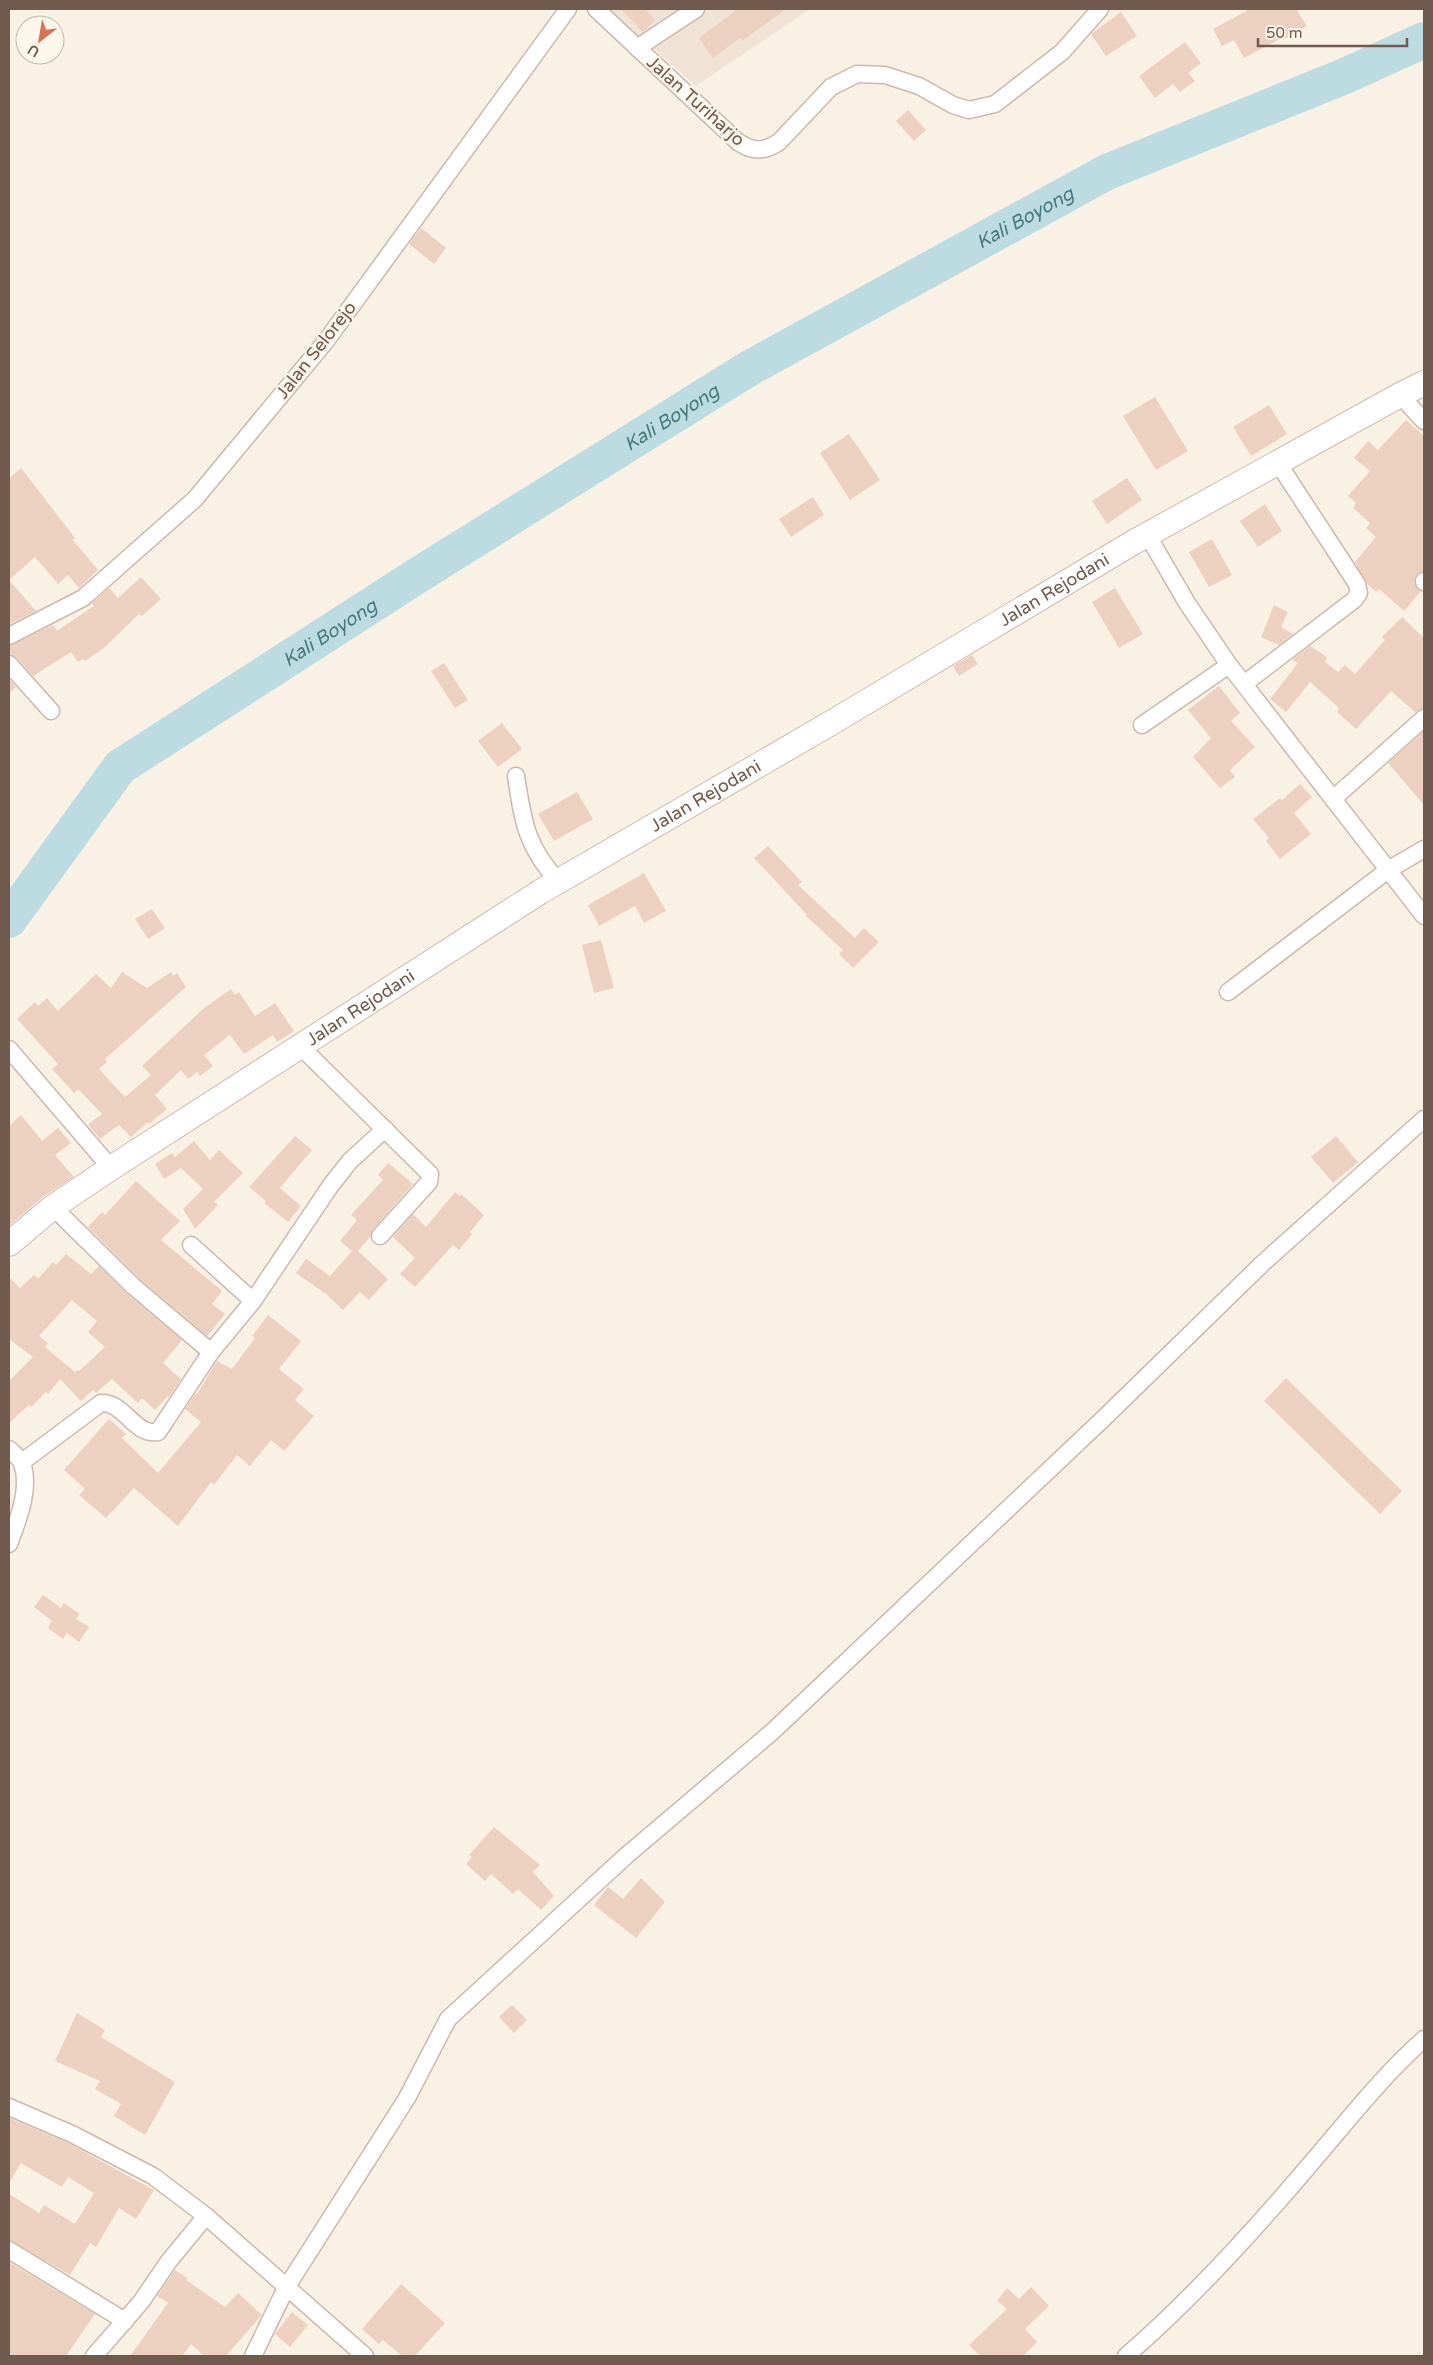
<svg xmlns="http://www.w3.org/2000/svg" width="1433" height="2365" font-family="'Varela Round',sans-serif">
<rect width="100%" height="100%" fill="#faf1e5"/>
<!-- residential -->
<polygon fill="#f0e3d5" points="609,9 810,9 696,86"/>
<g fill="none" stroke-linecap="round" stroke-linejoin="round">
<!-- river -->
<path stroke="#bcdce1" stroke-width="36" id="s1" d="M9,920L120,767L423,572L748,369L1107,172L1345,76L1424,40"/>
</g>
<!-- building -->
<g fill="#ecd1c0" fill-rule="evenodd">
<polygon points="621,9 645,9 655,20 643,32"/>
<polygon points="738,9 786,9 742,41 740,38 713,58 699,38"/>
<polygon points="1250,9 1296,9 1307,26 1283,40 1282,38 1244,58 1234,40 1222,46 1213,29"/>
<polygon points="1121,12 1137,36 1106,56 1091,34"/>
<polygon points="1185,42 1201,63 1188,73 1195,81 1180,92 1173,84 1155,98 1139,76"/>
<polygon points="908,110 926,130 914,141 896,121"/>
<polygon points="421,228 446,248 434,264 409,244"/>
<polygon points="1155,397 1188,451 1156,470 1123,416"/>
<polygon points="1269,405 1287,434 1251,456 1233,427"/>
<polygon points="1406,420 1424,436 1424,571 1419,573 1414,581 1416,587 1421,591 1404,611 1379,589 1376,592 1367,584 1355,562 1376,537 1366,528 1370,523 1353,508 1356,503 1348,496 1370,471 1354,458 1368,441 1378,450"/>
<polygon points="849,434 880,480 850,500 820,453"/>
<polygon points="21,468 75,538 73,540 98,570 79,588 68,575 58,584 35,557 9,580 36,611 10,624 9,622 9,478"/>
<polygon points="1127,478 1142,500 1107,524 1092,501"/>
<polygon points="813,497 824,515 791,537 779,519"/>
<polygon points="1265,504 1282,531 1258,547 1240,521"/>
<polygon points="1212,539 1232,575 1209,587 1189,552"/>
<polygon points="141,577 161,599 142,616 139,614 104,648 85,661 83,659 78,662 71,652 33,676 16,657 9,654 9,646 53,625 57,631 94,606 92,603 109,588 118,598"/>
<polygon points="1115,588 1143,634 1119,648 1092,602"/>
<polygon points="1274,605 1288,612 1281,627 1293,634 1279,645 1261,637"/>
<polygon points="1402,617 1424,638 1424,708 1415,712 1391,691 1356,729 1337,712 1339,708 1310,682 1286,712 1270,699 1298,663 1292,660 1310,646 1327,657 1325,662 1338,672 1345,665 1355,674 1385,640 1382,637"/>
<polygon points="972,655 978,664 959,676 953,666"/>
<polygon points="444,663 468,700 455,708 431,671"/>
<polygon points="9,679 16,687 9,693"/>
<polygon points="1219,686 1240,713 1231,721 1255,747 1230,770 1235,777 1220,788 1193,757 1211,738 1188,710"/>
<polygon points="502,723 522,749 498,767 478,741"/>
<polygon points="1424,731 1424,805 1388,763"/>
<polygon points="1300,784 1312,797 1294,813 1311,834 1280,859 1266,841 1269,838 1253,819 1280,798 1282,800"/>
<polygon points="577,792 593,819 554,841 538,814"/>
<polygon points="768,846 802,882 798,885 855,938 864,928 879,942 853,968 839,954 843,950 806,916 807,915 754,858"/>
<polygon points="644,873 666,911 644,923 635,906 599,926 588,905"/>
<polygon points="152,909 165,928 148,939 135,919"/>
<polygon points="601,940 614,988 594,993 582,945"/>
<polygon points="122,972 147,988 171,972 173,976 177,973 186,987 105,1059 107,1062 99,1069 125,1097 151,1075 142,1066 203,1009 231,989 235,995 239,992 255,1016 275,1003 294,1031 277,1042 273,1035 244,1054 230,1035 204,1055 213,1066 200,1076 197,1072 188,1079 181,1070 155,1095 167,1109 149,1124 148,1122 131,1137 119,1125 100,1139 88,1124 102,1114 78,1089 74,1093 52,1069 58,1064 17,1019 35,1002 38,1006 47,998 58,1011 96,974 111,988"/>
<polygon points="21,1115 42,1141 58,1128 71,1143 55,1155 74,1177 44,1196 9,1226 9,1126"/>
<polygon points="295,1136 312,1150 280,1188 301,1206 288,1222 264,1203 266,1201 249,1187"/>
<polygon points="1336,1136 1358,1162 1333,1183 1311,1157"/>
<polygon points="194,1141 210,1160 219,1150 243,1173 214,1202 218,1205 195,1229 183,1209 203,1189 181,1168 164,1179 155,1164 172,1153 175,1157"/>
<polygon points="388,1163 413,1184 373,1229 370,1237 358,1251 388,1279 369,1300 360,1292 343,1310 326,1294 296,1273 306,1259 330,1276 352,1251 340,1241 357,1220 351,1215 383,1180 378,1175"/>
<polygon points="136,1181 180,1221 161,1240 222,1291 212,1304 225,1314 207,1336 140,1279 88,1227 102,1212 105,1215"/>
<polygon points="455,1192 460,1196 461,1194 484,1215 470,1232 472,1234 459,1250 453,1245 415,1287 400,1274 415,1258 393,1237 413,1214 426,1227"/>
<path d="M66,1254L91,1274L99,1266L127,1294L182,1340L163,1363L181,1379L169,1397L168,1396L155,1410L142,1398L138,1403L112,1379L96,1393L93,1390L81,1401L60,1379L48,1394L46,1392L31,1407L29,1405L9,1423V1381L33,1357L9,1339V1277L20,1288L34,1275L38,1279L53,1262L56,1265ZM72,1300L97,1321L88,1332L105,1347L79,1371L78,1370L75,1372L45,1347L48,1343L39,1336Z"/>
<polygon points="268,1315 301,1341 279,1369 304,1389 295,1400 314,1416 284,1451 271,1440 250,1466 237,1455 214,1485 211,1482 178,1526 134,1488 106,1518 79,1495 85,1489 64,1470 109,1419 126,1434 122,1438 158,1473 201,1422 185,1409 196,1393 197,1394 217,1361 232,1369 255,1338 252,1336"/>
<polygon points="1286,1378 1402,1491 1380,1514 1264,1401"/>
<polygon points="43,1595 61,1608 64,1603 80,1614 76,1619 89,1627 79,1642 67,1633 63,1639 48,1628 52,1621 34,1607"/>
<polygon points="494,1827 540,1865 533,1872 554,1896 541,1910 518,1889 513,1894 491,1874 485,1881 466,1864 472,1857 469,1855"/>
<polygon points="641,1878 665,1902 636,1938 594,1905 608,1887 623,1899"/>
<polygon points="512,2005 527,2020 514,2033 499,2017"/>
<polygon points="77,2013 105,2030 101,2037 175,2082 145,2135 114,2116 121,2104 95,2089 100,2081 55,2061"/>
<polygon points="9,2118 68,2143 154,2190 136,2219 119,2208 96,2247 90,2243 70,2275 9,2240 9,2194 39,2213 44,2205 75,2224 94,2193 68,2177 62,2187 21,2163 9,2183"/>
<polygon points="9,2262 95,2314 66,2356 9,2356"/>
<polygon points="175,2270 187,2278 186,2280 225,2307 238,2293 262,2315 226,2356 204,2356 191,2344 182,2356 130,2356 168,2303 157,2296"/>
<polygon points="401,2284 445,2323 415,2356 402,2356 383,2340 379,2344 362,2329"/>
<polygon points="1031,2287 1049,2306 1025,2329 1037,2342 1023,2356 980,2356 969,2345 1007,2309 997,2301 1007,2288 1019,2299"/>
<polygon points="292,2312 308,2325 290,2347 275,2334"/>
</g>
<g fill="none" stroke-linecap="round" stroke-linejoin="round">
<!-- minor casing -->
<g stroke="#cab9ad" stroke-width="19">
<g id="minor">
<path d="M596,9L738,142C753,152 764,152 779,142L831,87L857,74L885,75L919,86L953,105L969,110L995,104L1062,52L1100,9"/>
<polyline points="637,48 696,9"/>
<polyline points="1400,395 1424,421"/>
<polyline points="1148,536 1187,603 1229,665 1424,916"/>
<polyline points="1424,582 1424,581"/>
<polyline points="9,636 83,598 195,499 326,341 568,9"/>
<polyline points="9,664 51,711"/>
<polyline points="1244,684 1354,600 1359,593 1357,584 1278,463"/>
<polyline points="1142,725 1229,665"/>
<path d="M516,776C523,821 526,847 559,882"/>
<polyline points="1333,799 1424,718"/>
<polyline points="1228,992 1388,870 1424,849"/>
<polyline points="301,1047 430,1174 429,1182 380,1236"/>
<polyline points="9,1049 111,1168"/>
<polyline points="191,1245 253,1301"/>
<polyline points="211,1352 253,1301 331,1185 350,1161 385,1129"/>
<path d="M9,1449C13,1453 20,1458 22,1463C31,1489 18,1520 9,1544"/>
<path d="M22,1462L101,1403C125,1402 134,1436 158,1432L211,1352L133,1286L53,1207"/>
<polyline points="9,2107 72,2134 153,2176 206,2216 365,2356"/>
<polyline points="9,2250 125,2321"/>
<polyline points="94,2356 141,2302 169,2261 206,2216"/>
<polyline points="253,2356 286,2288 407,2098 448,2019 627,1855 772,1732 1104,1418 1263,1263 1424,1119"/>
<path d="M1126,2356C1191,2300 1251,2234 1307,2168C1345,2124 1381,2077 1424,2039"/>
</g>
</g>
<!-- secondary casing -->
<g stroke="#cebbae" stroke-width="26">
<g id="secondary">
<path id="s2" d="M9,1244L53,1207L111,1168L540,892L831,723L1134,542L1400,395L1424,383"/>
</g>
</g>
<!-- minor -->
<use href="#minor" stroke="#fff" stroke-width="16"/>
<!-- secondary -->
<use href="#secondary" stroke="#fff" stroke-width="24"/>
</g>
<g text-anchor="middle" stroke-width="4.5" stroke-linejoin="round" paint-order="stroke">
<!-- street labels -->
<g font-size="18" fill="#70594d" stroke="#fdf6eb">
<text transform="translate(696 101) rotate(42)" y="6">Jalan Turiharjo</text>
<text transform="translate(316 350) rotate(-52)" y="6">Jalan Selorejo</text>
<text dy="6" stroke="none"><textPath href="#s2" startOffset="1234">Jalan Rejodani</textPath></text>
<text dy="6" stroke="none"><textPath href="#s2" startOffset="829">Jalan Rejodani</textPath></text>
<text dy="6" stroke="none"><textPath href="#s2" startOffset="424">Jalan Rejodani</textPath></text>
</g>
<!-- water labels -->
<g font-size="19" font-style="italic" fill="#4a7880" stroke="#fdf6eb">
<text dy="7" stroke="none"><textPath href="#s1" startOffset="1248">Kali Boyong</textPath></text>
<text dy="7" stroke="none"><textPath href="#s1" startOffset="842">Kali Boyong</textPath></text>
<text dy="7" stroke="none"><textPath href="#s1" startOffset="438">Kali Boyong</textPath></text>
</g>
</g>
<!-- border -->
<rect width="1433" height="2365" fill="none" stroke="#70594d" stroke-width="20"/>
<!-- north arrow -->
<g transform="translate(40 40) rotate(211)"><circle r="24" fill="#fdf6eb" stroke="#c5b7ac"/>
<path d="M0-4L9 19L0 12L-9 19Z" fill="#d67258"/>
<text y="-8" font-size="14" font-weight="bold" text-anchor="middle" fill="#70594d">U</text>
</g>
<!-- scale -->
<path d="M1258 38v8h149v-8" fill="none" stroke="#70594d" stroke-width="2.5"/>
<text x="1266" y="38" font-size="15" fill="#70594d" stroke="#fdf6eb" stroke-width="4" paint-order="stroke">50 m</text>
</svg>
